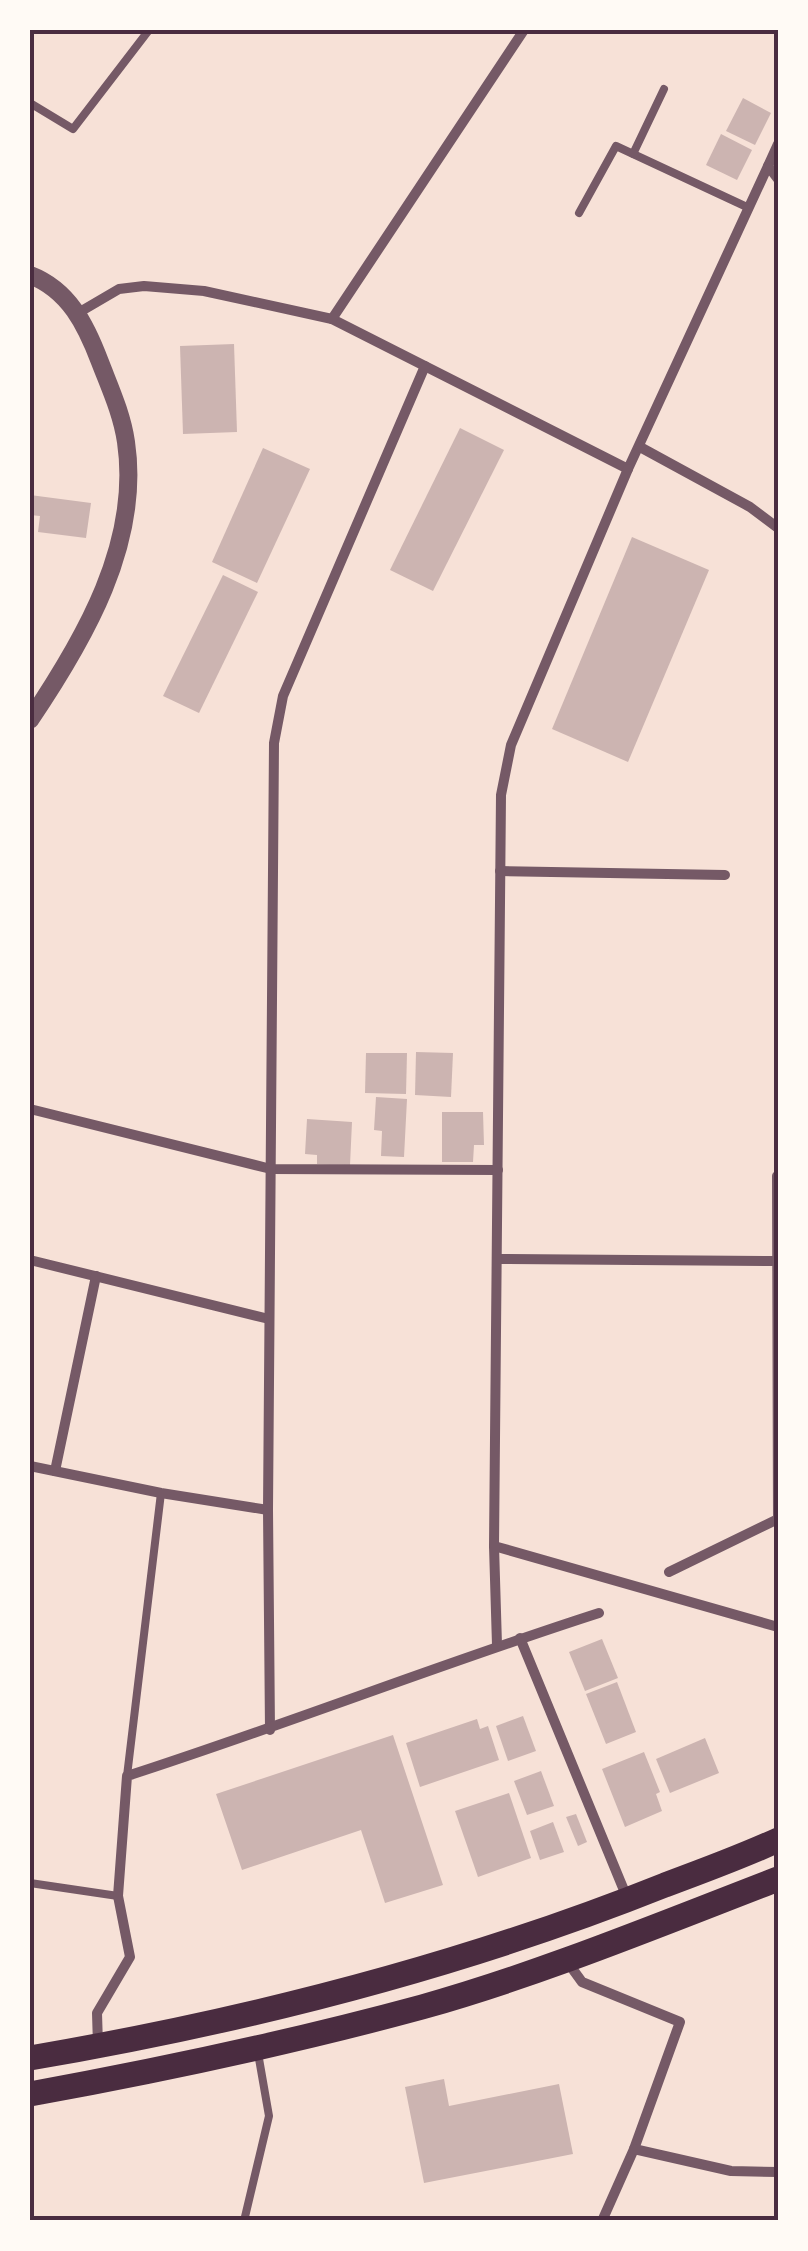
<svg xmlns="http://www.w3.org/2000/svg" width="808" height="2251" font-family="Figtree,sans-serif">
<rect width="100%" height="100%" fill="#f7e1d7"/>
<!-- building -->
<g fill="#ccb4b1">
<polygon points="743,98 771,113 755,145 726,131"/>
<polygon points="721,134 752,150 737,180 706,165"/>
<polygon points="234,344 237,432 183,434 180,346"/>
<polygon points="460,428 504,450 433,591 390,570"/>
<polygon points="263,448 310,469 257,583 212,562"/>
<polygon points="30,495 91,503 86,538 38,532 40,516 30,515"/>
<polygon points="632,537 709,570 628,762 552,729"/>
<polygon points="223,575 258,592 199,713 163,696"/>
<polygon points="416,1052 453,1053 451,1097 415,1095"/>
<polygon points="366,1053 407,1053 406,1094 365,1093"/>
<polygon points="376,1097 407,1099 404,1157 381,1156 382,1131 374,1130"/>
<polygon points="442,1112 483,1112 484,1145 474,1145 473,1162 442,1162"/>
<polygon points="307,1119 352,1122 350,1165 317,1164 317,1155 305,1154"/>
<polygon points="602,1639 618,1678 585,1691 569,1652"/>
<polygon points="617,1682 636,1732 606,1744 586,1694"/>
<polygon points="523,1716 536,1751 508,1761 496,1726"/>
<polygon points="477,1719 480,1729 488,1726 499,1760 420,1787 406,1743"/>
<polygon points="393,1735 443,1885 385,1903 361,1830 242,1870 216,1794"/>
<polygon points="705,1738 719,1773 670,1793 656,1759"/>
<polygon points="644,1752 660,1792 656,1794 662,1811 625,1827 602,1769"/>
<polygon points="541,1771 554,1806 527,1815 514,1781"/>
<polygon points="509,1793 531,1858 478,1877 455,1811"/>
<polygon points="576,1814 587,1842 578,1846 566,1817"/>
<polygon points="553,1822 564,1852 540,1860 530,1831"/>
<polygon points="444,2079 449,2106 559,2084 573,2154 424,2183 405,2087"/>
</g>
<g fill="none" stroke-linecap="round" stroke-linejoin="round">
<!-- service -->
<g stroke="#755966" stroke-width="8">
<polyline points="30,103 73,129 149,30"/>
<polyline points="633,154 664,89"/>
<polyline points="579,213 616,146 749,208"/>
<polyline points="127,1776 161,1493"/>
<polyline points="30,1883 118,1896"/>
<polyline points="244,2221 269,2116 258,2053"/>
</g>
<!-- minor -->
<g stroke="#755966" stroke-width="10">
<polyline points="778,144 768,166 778,179"/>
<polyline points="78,313 119,289 144,286 204,291 332,319 628,469 768,166"/>
<polyline points="332,319 524,30"/>
<polyline points="640,447 750,507 778,528"/>
<polyline points="500,871 725,875"/>
<polyline points="30,1109 271,1169 498,1170"/>
<polyline points="497,1259 777,1261"/>
<polyline points="30,1260 269,1319"/>
<polyline points="30,1466 161,1493 268,1510"/>
<polyline points="55,1471 96,1276"/>
<polyline points="494,1546 778,1627"/>
<polyline points="669,1572 778,1519 777,1176"/>
<polyline points="520,1638 628,1900"/>
<polyline points="497,1645 494,1546 501,795 511,745 628,469"/>
<polyline points="270,1730 268,1510 274,743 283,696 425,366"/>
<polyline points="566,1960 582,1982 680,2022 634,2149 602,2221"/>
<path d="M98,2045L97,2013L130,1957L118,1896L127,1776C285,1725 440,1664 599,1613"/>
<polyline points="634,2149 731,2171 778,2172"/>
</g>
<!-- tertiary -->
<path stroke="#755966" stroke-width="18" d="M30,275C69,290 86,325 100,362C110,388 122,414 126,442C141,543 84,640 30,720"/>
<!-- primary -->
<g stroke="#4a2c40" stroke-width="25">
<path d="M30,2058C247,2021 460,1967 665,1885C703,1871 741,1857 778,1840"/>
<path d="M30,2094C162,2070 293,2042 422,2007C543,1973 661,1924 778,1879"/>
</g>
</g>
<!-- border -->
<rect width="808" height="2251" fill="none" stroke="#fffaf5" stroke-width="65"/>
<rect x="32" y="32" width="744" height="2186" fill="none" stroke="#4a2c40" stroke-width="4"/>
</svg>
